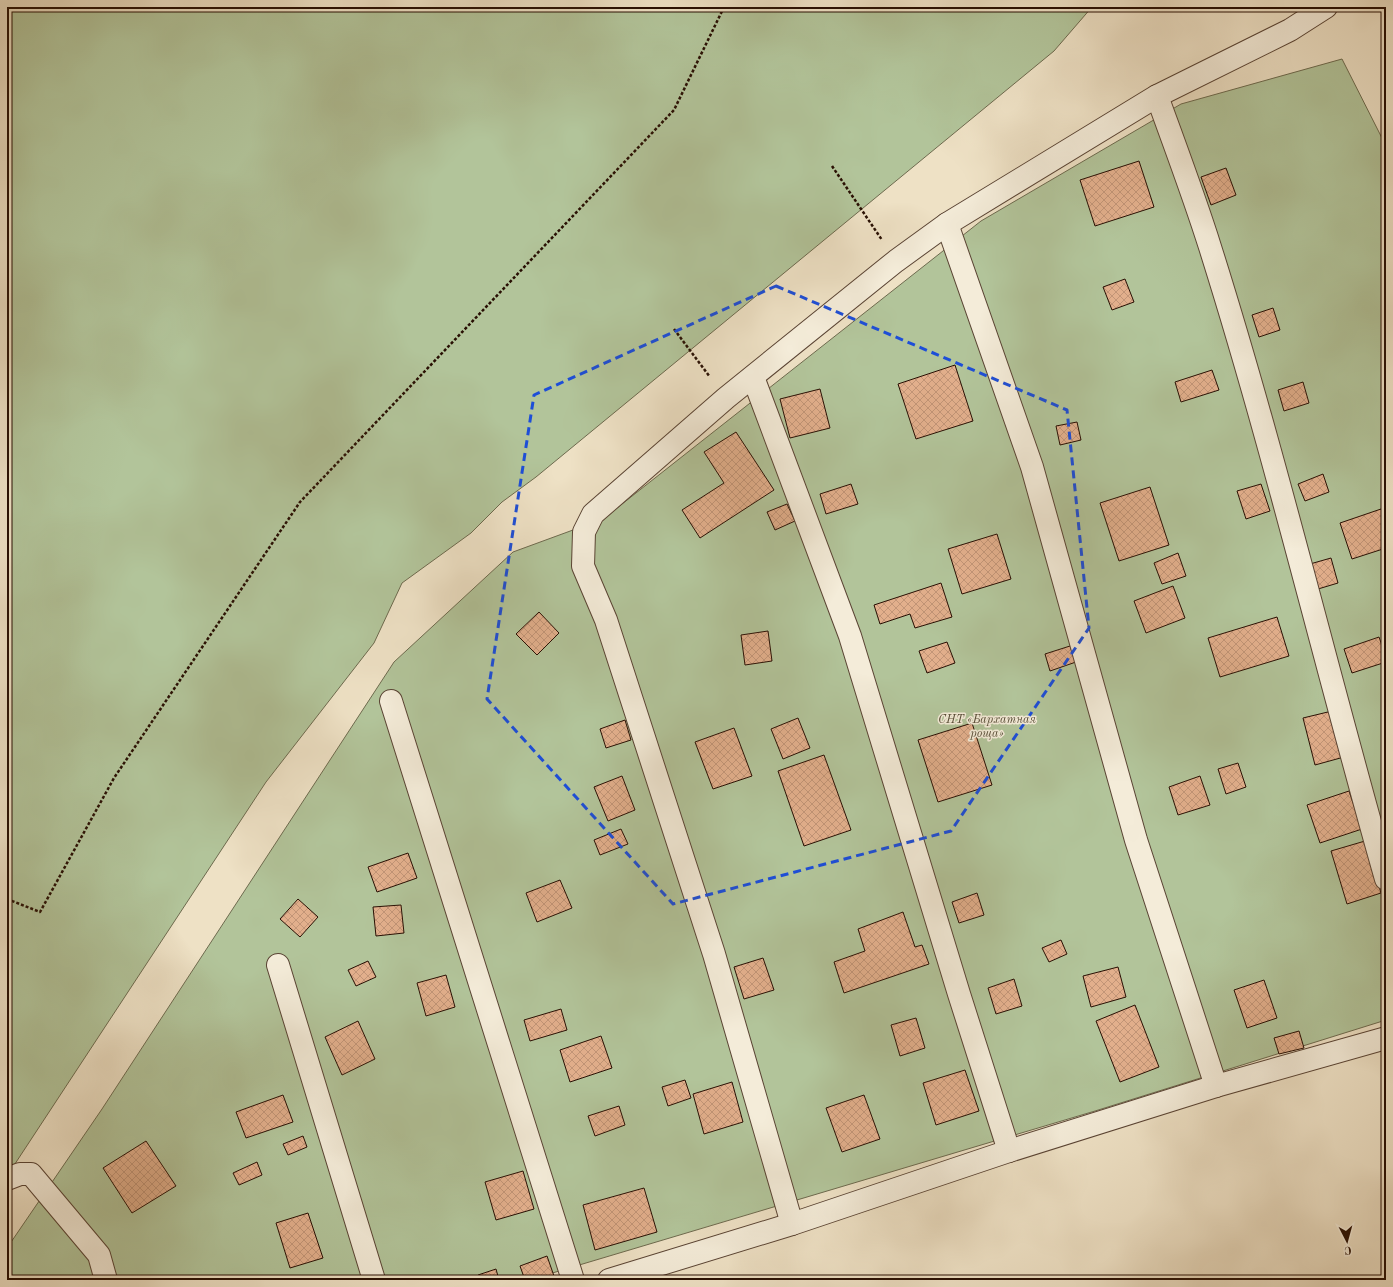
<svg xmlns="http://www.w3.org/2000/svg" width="1393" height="1287" font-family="'Old Standard TT',serif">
<defs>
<pattern id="building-cross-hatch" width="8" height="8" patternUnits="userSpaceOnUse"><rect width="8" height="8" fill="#e2af8c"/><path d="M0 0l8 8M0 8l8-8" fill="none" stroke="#c29577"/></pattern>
</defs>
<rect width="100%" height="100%" fill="#eee1c5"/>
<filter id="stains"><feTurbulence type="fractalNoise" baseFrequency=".005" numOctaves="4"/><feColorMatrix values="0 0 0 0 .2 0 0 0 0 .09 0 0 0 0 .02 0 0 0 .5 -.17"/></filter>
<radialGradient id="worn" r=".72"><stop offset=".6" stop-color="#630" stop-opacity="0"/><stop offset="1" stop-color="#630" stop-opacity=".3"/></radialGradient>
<!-- green -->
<g fill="#b2c49a" stroke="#6d6a4e">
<polygon points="7,7 1092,7 1054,51 536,477 502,502 471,533 402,583 374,643 266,782 7,1176"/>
<polygon points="1342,59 1386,146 1386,1020 1095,1111 529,1280 7,1280 7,1248 102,1109 394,662 513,552 603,519 981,221 1181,104"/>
</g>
<!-- building -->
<g fill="url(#building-cross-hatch)" stroke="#280f03">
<polygon points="1139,161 1154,207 1095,226 1080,180"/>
<polygon points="1226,168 1236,195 1211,205 1201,177"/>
<polygon points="1125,279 1134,302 1112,310 1103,287"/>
<polygon points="1273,308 1280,330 1259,337 1252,315"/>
<polygon points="955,365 973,421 916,439 898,384"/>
<polygon points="1212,370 1219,390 1181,402 1175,382"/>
<polygon points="1303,382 1309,403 1284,411 1278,390"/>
<polygon points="820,389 830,428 790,438 780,399"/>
<polygon points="1077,422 1081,440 1060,445 1056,426"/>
<polygon points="736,432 774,490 700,538 682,510 724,483 704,452"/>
<polygon points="1323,474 1329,492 1305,501 1298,484"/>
<polygon points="851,484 858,504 826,514 820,494"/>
<polygon points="1261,484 1270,511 1246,519 1237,491"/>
<polygon points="1150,487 1169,545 1119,561 1100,503"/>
<polygon points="787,504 795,521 775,530 767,512"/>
<polygon points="1381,509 1386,524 1386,548 1352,559 1340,523"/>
<polygon points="997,534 1011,579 962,594 948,549"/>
<polygon points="1178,553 1186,576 1162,584 1154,563"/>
<polygon points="1331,558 1338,583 1318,589 1310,564"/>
<polygon points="941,583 952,617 915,628 910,614 880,624 874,605"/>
<polygon points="1173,586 1185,618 1146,633 1134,601"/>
<polygon points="539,612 559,633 537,655 516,634"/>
<polygon points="1277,617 1289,656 1220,677 1208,638"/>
<polygon points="768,631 772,661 745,665 741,635"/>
<polygon points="1379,637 1386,657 1386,662 1352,673 1344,649"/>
<polygon points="947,642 955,663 927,673 919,651"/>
<polygon points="1070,646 1076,662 1050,671 1045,654"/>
<polygon points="1332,711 1344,757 1315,765 1303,718"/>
<polygon points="798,718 810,748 783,759 771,729"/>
<polygon points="625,720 631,740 606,748 600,729"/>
<polygon points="972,723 992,785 938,802 918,740"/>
<polygon points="734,728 752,776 713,789 695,742"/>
<polygon points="824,755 851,830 804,846 778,771"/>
<polygon points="1238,763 1246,787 1226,794 1218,769"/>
<polygon points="622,776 635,810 608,821 594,787"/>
<polygon points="1200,776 1210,805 1178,815 1169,787"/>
<polygon points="1349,791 1362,829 1320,843 1307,805"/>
<polygon points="621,829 628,844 600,855 594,840"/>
<polygon points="1365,841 1381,893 1347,904 1331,851"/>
<polygon points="408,853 417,878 377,892 368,867"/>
<polygon points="560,880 572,908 537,922 526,893"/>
<polygon points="977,893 984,915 959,923 952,902"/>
<polygon points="298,899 318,917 300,937 280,919"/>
<polygon points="401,905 404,933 376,936 373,907"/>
<polygon points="903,912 915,947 922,945 929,964 844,993 834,962 865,951 858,929"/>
<polygon points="1061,940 1067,954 1049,962 1042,948"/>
<polygon points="763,958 774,990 744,999 734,967"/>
<polygon points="368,961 376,977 356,986 348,970"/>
<polygon points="1118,967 1126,997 1091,1007 1083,976"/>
<polygon points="446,975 455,1007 426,1016 417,983"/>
<polygon points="1014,979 1022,1006 996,1014 988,988"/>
<polygon points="1264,980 1277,1018 1247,1028 1234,990"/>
<polygon points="1135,1005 1159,1067 1120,1082 1096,1021"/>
<polygon points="561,1009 567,1030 530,1041 524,1020"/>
<polygon points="916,1018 925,1048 900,1056 891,1025"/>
<polygon points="358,1021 375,1059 342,1075 325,1037"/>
<polygon points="1299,1031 1304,1048 1279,1054 1274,1038"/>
<polygon points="601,1036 612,1068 570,1082 560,1050"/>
<polygon points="965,1070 979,1111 936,1125 923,1083"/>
<polygon points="685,1080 691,1098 668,1106 662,1087"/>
<polygon points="732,1082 743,1122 704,1134 693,1094"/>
<polygon points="283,1095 293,1122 246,1138 236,1112"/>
<polygon points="864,1095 880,1139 842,1152 826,1108"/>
<polygon points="619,1106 625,1125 595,1136 588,1116"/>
<polygon points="303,1136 307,1147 288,1155 283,1144"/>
<polygon points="146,1141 176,1186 132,1213 103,1168"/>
<polygon points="257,1162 262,1175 239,1185 233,1173"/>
<polygon points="523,1171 534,1209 496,1220 485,1182"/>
<polygon points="644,1188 657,1232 595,1250 583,1205"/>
<polygon points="308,1213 323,1258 290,1268 276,1223"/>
<polygon points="547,1256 554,1276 542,1280 525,1280 520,1266"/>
<polygon points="496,1269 499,1280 479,1280 478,1275"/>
</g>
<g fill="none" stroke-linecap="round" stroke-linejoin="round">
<!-- minor casing -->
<g stroke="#5a4434" stroke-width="24">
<g id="minor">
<path d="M1157,96C1175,146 1194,196 1210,247C1276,456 1326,669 1386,879"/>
<polyline points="947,224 1032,467 1136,840 1216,1086"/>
<polyline points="753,377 850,636 959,994 1009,1151"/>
<polyline points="391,701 573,1280"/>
<polyline points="278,965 374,1280"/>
<polyline points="7,1179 20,1174 31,1174 99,1255 106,1280"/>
<polyline points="792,1224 714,954 606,620 583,566 584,532 593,514 726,398 896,261 947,224 1157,96 1290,30 1326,7"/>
<polyline points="609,1280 792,1224 1009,1151 1216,1086 1386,1038"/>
</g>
</g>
<!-- path -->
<g stroke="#280f03" stroke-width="2.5" stroke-dasharray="3 2" stroke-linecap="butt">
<polyline points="832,166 882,240"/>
<polyline points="674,329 710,377"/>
<polyline points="7,899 40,912 114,778 300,502 674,110 724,7"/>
</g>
<!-- minor -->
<use href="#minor" stroke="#f4ecd9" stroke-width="22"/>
</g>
<!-- marked area -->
<path fill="none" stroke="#1d4ed8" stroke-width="3" stroke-dasharray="8 5" stroke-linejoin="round" d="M776,286L1067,410L1089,628L951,831L673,904L487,699L534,395Z"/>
<g text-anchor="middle" stroke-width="3" stroke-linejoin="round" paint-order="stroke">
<!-- park labels -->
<g font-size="12" font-style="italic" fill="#584e38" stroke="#f4ecd9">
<text x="987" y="723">СНТ «Бархатная<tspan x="987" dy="14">роща»</tspan></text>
</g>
</g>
<!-- margin -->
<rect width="1393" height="1287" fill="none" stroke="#eee1c5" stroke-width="24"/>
<rect x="8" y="8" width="1377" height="1271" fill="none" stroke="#280f03" stroke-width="2"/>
<rect x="12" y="12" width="1369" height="1263" fill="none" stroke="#280f03"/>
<!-- north arrow -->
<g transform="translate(1347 1241) rotate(174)" stroke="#f4ecd9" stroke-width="3" paint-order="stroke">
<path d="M0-3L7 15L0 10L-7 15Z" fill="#280f03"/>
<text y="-6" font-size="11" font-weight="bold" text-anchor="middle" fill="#280f03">С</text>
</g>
<rect width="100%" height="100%" filter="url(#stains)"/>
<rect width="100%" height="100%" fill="url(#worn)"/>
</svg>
